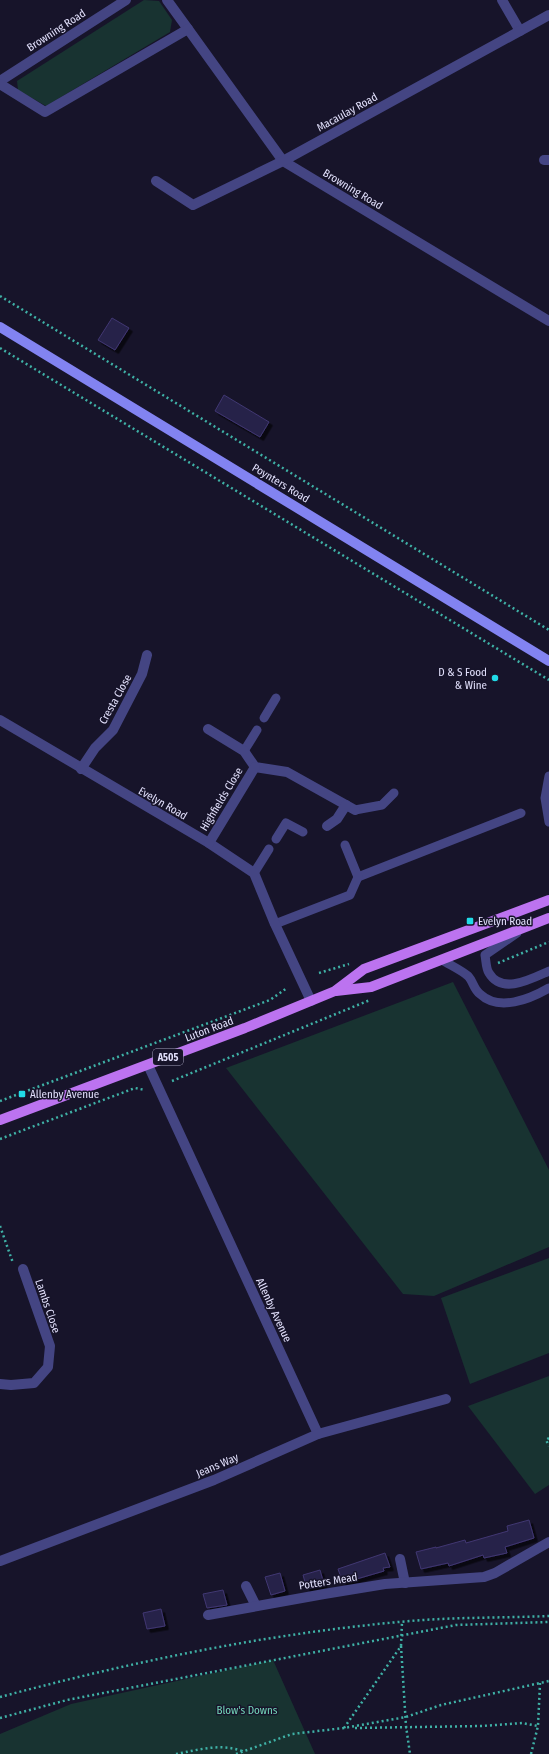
<svg xmlns="http://www.w3.org/2000/svg" width="549" height="1754" font-family="'Fira Sans Condensed',sans-serif">
<defs>
<filter id="shadow"><feDropShadow dx="3.5" dy="3.5" stdDeviation="0" flood-color="#0009"/></filter>
</defs>
<rect width="100%" height="100%" fill="#17142a"/>
<!-- green -->
<g fill="#183331">
<polygon points="144,0 159,1 172,20 170,32 46,106 18,90 17,81"/>
<polygon points="453,982 549,1170 549,1247 434,1296 403,1294 226,1068"/>
<polygon points="549,1258 549,1353 470,1384 441,1298"/>
<polygon points="549,1376 549,1485 535,1494 468,1406"/>
<polygon points="273,1660 315,1754 0,1754 0,1734 71,1704"/>
</g>
<!-- building -->
<g fill="#282249" stroke="#403772" filter="url(#shadow)">
<polygon points="112,318 129,328 115,350 98,340"/>
<polygon points="224,395 269,422 260,437 215,411"/>
<polygon points="529,1520 534,1538 505,1547 507,1553 484,1558 483,1555 449,1566 448,1563 421,1569 416,1552 436,1547 436,1548 465,1540 466,1543 508,1531 507,1526"/>
<polygon points="385,1553 390,1567 383,1568 384,1571 343,1583 338,1569"/>
<polygon points="320,1570 324,1584 307,1589 303,1575"/>
<polygon points="280,1573 285,1591 271,1595 265,1577"/>
<polygon points="223,1590 227,1605 207,1608 203,1594"/>
<polygon points="161,1609 165,1626 147,1629 143,1613"/>
</g>
<g fill="none" stroke-linecap="round" stroke-linejoin="round">
<!-- path -->
<g stroke="#3fb1a6" stroke-width="2.5" stroke-dasharray="2 3" stroke-linecap="butt">
<polyline points="0,296 549,630"/>
<polyline points="0,348 549,680"/>
<polyline points="498,963 549,942"/>
<polyline points="319,973 349,964"/>
<polyline points="172,1081 370,1000"/>
<polyline points="0,1101 270,1000 287,988"/>
<polyline points="0,1139 135,1088 145,1090"/>
<polyline points="0,1226 13,1263"/>
<polyline points="549,1438 546,1440 549,1446"/>
<polyline points="401,1646 406,1726 410,1754"/>
<path d="M0,1697C135,1661 270,1633 410,1621C456,1617 503,1618 549,1616"/>
<polyline points="0,1718 67,1700 456,1625 549,1622"/>
<polyline points="344,1728 401,1646 402,1622"/>
<polyline points="355,1728 482,1726 522,1723 538,1726"/>
<path d="M176,1754C198,1750 220,1743 242,1751L243,1754"/>
<polyline points="236,1754 292,1734 344,1728 406,1717 441,1705 549,1681"/>
<polyline points="531,1754 538,1726 540,1683"/>
</g>
<!-- lane -->
<g stroke="#444583" stroke-width="9">
<polyline points="264,718 276,698"/>
<polyline points="244,751 257,730"/>
<polyline points="549,776 545,798 549,822"/>
<polyline points="355,810 382,805 394,793"/>
<polyline points="276,839 286,823 303,832"/>
<polyline points="254,873 269,849"/>
<polyline points="358,877 521,813"/>
<polyline points="275,924 350,895 358,877 345,845"/>
<path d="M517,933L485,955C486,960 486,969 489,973C502,995 531,979 549,971"/>
<path d="M442,960C450,965 461,970 468,976C473,981 474,990 480,994C499,1012 530,999 549,988"/>
</g>
<!-- street -->
<g stroke="#444583" stroke-width="10">
<polyline points="167,0 188,29"/>
<polyline points="502,0 520,31"/>
<polyline points="0,81 126,0"/>
<polyline points="0,84 45,112 188,29 283,161 549,321"/>
<polyline points="544,160 549,160"/>
<polyline points="156,181 193,205 283,161 549,15"/>
<polyline points="0,720 209,843 254,873 275,924 311,1001"/>
<polyline points="208,729 244,751 255,767 287,772 355,810"/>
<polyline points="81,769 95,748 113,730 142,674 147,655"/>
<polyline points="327,826 337,819 346,805"/>
<polyline points="209,843 255,767"/>
<polyline points="148,1065 318,1434"/>
<polyline points="0,1384 11,1385 34,1383 48,1367 50,1346 23,1269"/>
<polyline points="400,1559 405,1583"/>
<polyline points="0,1561 214,1480 318,1434 446,1399"/>
<polyline points="246,1586 256,1606"/>
<polyline points="208,1615 324,1594 385,1584 484,1577 495,1573 549,1542"/>
</g>
<!-- secondary -->
<polyline stroke="#8283f1" stroke-width="10" points="0,327 549,661"/>
<!-- primary -->
<g stroke="#bc73f0" stroke-width="10">
<polyline points="336,991 371,987 549,918"/>
<polyline points="0,1120 245,1028 335,991 364,969 549,900"/>
</g>
</g>
<!-- markers -->
<g fill="#21dbe7" stroke="#17142a" stroke-width="1.5">
<circle cx="495" cy="678" r="4"/>
<rect x="466" y="917" width="8" height="8" rx="2"/>
<rect x="18" y="1090" width="8" height="8" rx="2"/>
</g>
<g text-anchor="middle" stroke-width="3" stroke-linejoin="round" paint-order="stroke">
<!-- shield labels -->
<rect fill="#17142a" stroke="#a5a3bd" stroke-width="1" x="153" y="1049" width="30" height="16" rx="3"/>
<g font-size="10" font-weight="bold" fill="#e2e0fc">
<text x="168" y="1061">A505</text>
</g>
<!-- street labels -->
<g font-size="11" fill="#e2e0fc" stroke="#17142a">
<text transform="translate(56 30) rotate(-33)" y="4">Browning Road</text>
<text transform="translate(347 112) rotate(-29)" y="4">Macaulay Road</text>
<text transform="translate(353 189) rotate(31)" y="4">Browning Road</text>
<text transform="translate(281 483) rotate(31)" y="4">Poynters Road</text>
<text transform="translate(115 699) rotate(-61)" y="4">Cresta Close</text>
<text transform="translate(221 799) rotate(-59)" y="4">Highfields Close</text>
<text transform="translate(163 803) rotate(30)" y="4">Evelyn Road</text>
<text transform="translate(209 1029) rotate(-21)" y="4">Luton Road</text>
<text transform="translate(48 1306) rotate(71)" y="4">Lambs Close</text>
<text transform="translate(274 1310) rotate(65)" y="4">Allenby Avenue</text>
<text transform="translate(217 1465) rotate(-23)" y="4">Jeans Way</text>
<text transform="translate(328 1581) rotate(-9)" y="4">Potters Mead</text>
</g>
<!-- poi labels -->
<g font-size="11" fill="#e2e0fc" stroke="#17142a" text-anchor="start">
<text x="487" y="676" text-anchor="end">D &amp; S Food<tspan x="487" dy="13">&amp; Wine</tspan></text>
<text x="478" y="925">Evelyn Road</text>
<text x="30" y="1098">Allenby Avenue</text>
</g>
<!-- park labels -->
<g font-size="11" fill="#73d5b9" stroke="#17142a">
<text x="247" y="1714">Blow's Downs</text>
</g>
</g>
</svg>
